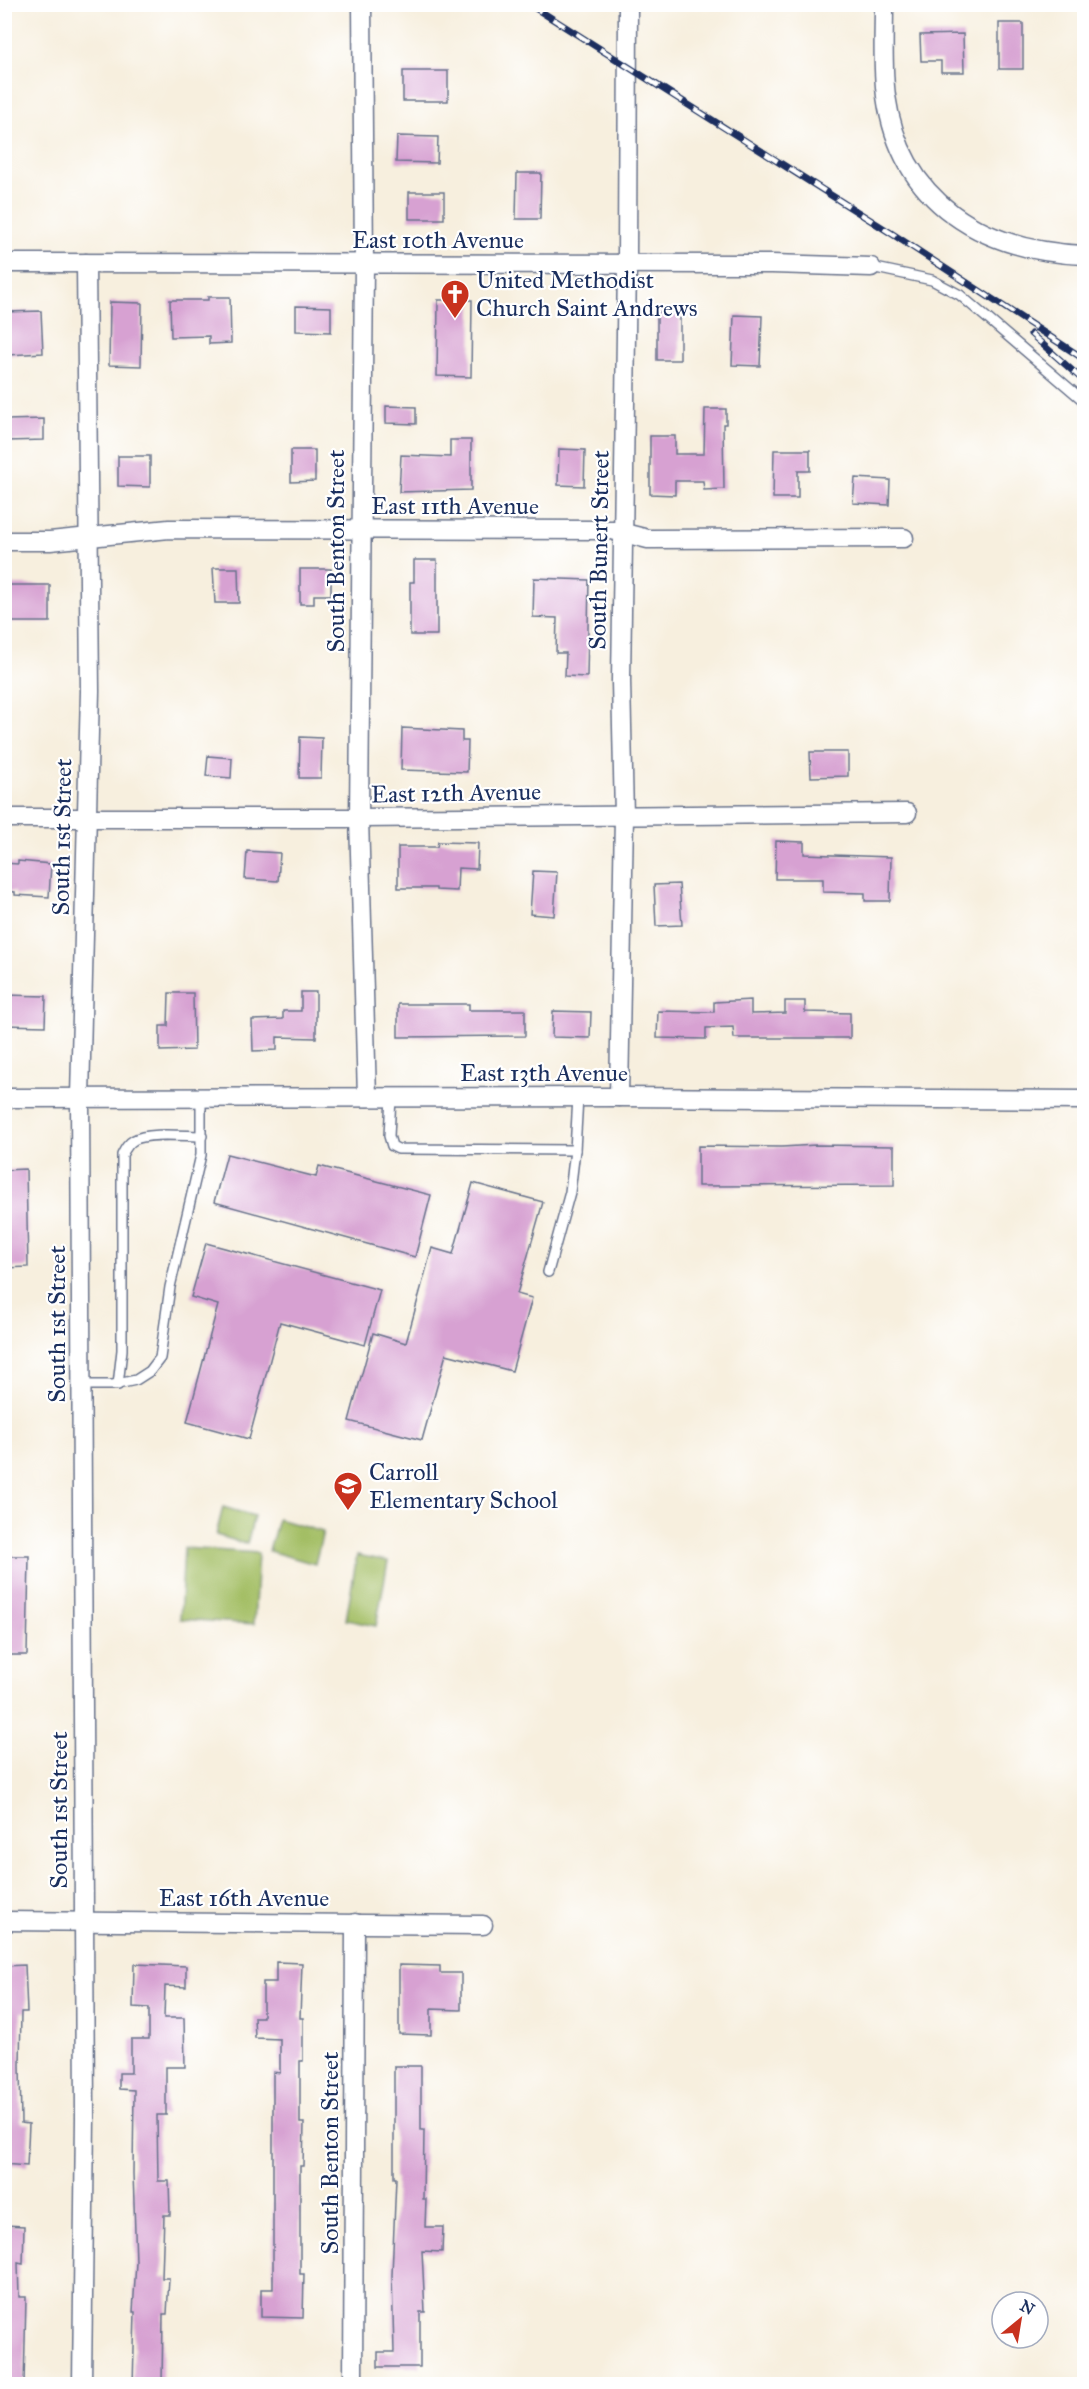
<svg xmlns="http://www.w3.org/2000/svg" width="1089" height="2389" font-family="'IM FELL Great Primer',serif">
<rect width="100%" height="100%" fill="#fff"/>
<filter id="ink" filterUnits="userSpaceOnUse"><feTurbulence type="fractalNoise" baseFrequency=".0167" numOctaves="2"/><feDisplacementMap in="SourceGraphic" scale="12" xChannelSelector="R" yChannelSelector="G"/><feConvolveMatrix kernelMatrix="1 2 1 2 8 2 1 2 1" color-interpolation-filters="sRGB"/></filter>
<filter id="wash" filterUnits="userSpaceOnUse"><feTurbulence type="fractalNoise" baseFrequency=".008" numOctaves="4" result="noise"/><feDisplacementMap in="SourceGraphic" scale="24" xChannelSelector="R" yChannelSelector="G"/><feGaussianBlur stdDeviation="1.35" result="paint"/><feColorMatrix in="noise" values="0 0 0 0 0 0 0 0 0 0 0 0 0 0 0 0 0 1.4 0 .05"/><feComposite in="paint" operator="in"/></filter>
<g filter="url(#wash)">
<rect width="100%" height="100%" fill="#f7efde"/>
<!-- green -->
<g fill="#a3be64" stroke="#5f7661" stroke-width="1.5">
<polygon points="223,1507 254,1516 247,1544 216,1535"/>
<polygon points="278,1519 323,1532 315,1564 269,1551"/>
<polygon points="184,1548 258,1553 254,1624 180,1619"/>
<polygon points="357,1555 388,1561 376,1626 346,1620"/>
</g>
<g id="blocks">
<!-- building -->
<g fill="#d7a1d2">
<rect x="999" y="23" width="24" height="46"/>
<polygon points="963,34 964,72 941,72 941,61 921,61 920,35"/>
<rect x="403" y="71" width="45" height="30"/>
<polygon points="397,136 438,137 437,163 396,162"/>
<polygon points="517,173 541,173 540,219 516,219"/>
<rect x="409" y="192" width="35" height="27"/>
<polygon points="208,297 230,297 231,343 209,344 209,336 171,337 170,300 208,300"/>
<polygon points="438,300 472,300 471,377 437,376"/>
<polygon points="110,302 142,303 141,366 109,365"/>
<polygon points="296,306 331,307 331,332 296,331"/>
<polygon points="41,311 43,353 8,355 7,312"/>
<rect x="657" y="312" width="23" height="48"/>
<polygon points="734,315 762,316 760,366 732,365"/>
<polygon points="386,406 416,407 416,424 386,423"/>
<polygon points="705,409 726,409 726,424 723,424 724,489 704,490 703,481 675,481 675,495 650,494 650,436 675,436 675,454 704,454"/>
<polygon points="44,419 44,440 7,441 6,420"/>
<polygon points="450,440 471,440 471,490 399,492 401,455 450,457"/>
<polygon points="559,449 585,450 584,486 558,485"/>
<polygon points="291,450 315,450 315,481 291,482"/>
<polygon points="774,450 810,450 810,471 798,471 798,498 773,498"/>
<polygon points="118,456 150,456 150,487 118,486"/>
<polygon points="855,478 890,480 889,505 853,503"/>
<polygon points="414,560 437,560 437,635 410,635 410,582 414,582"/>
<polygon points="213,568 238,568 239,603 215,603"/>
<polygon points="300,569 331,569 331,595 314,595 314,604 300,604"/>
<polygon points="534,578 589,580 587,677 565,676 566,653 556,653 557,618 533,617"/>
<rect x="4" y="585" width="46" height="37"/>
<polygon points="402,728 462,731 462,741 468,741 467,772 401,770"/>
<polygon points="300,737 322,738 321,778 299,778"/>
<polygon points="810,752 848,752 848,776 811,777"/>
<polygon points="208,756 232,758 231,778 206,776"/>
<polygon points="776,841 804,842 804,854 891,857 890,901 865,901 865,893 823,892 823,879 775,879"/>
<polygon points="438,842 478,843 477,869 458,868 457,891 436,890 436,888 398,888 398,847 437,847"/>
<polygon points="247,851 280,853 278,881 245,879"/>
<polygon points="18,861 51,864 49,897 15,895 15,892 4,891 4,863 18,864"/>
<polygon points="533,871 557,872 554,916 530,914"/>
<polygon points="679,884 682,925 656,926 654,885"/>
<polygon points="301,992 316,992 316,1038 277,1037 277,1050 253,1051 252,1020 283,1019 283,1011 301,1011"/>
<polygon points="169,993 193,993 194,1050 160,1051 160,1026 168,1026"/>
<polygon points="4,995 46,996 45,1026 4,1025"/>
<polygon points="751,1000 751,1014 785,1013 785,1001 805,1001 805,1012 850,1013 850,1038 734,1038 733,1027 706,1028 706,1039 657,1038 658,1011 714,1012 714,1002"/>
<polygon points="398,1004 469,1004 469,1010 525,1010 525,1036 398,1037"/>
<polygon points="553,1011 591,1012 590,1038 552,1037"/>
<polygon points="816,1145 894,1146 894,1185 698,1186 698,1146 782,1147"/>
<polygon points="227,1154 316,1177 319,1166 431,1195 415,1257 214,1202"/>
<polygon points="26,1169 28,1267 4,1268 4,1170"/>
<polygon points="473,1183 543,1202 517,1294 532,1298 512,1371 446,1354 422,1440 349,1421 373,1333 406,1343 432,1248 453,1254"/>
<polygon points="206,1243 380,1290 365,1345 280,1322 249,1439 187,1422 218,1305 191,1297"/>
<polygon points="4,1556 29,1556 27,1655 4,1655"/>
<polygon points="276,1962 302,1963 300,2018 303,2018 303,2061 300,2061 300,2123 304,2123 303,2166 300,2166 300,2274 304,2274 303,2318 261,2317 261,2289 273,2289 273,2072 280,2073 280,2039 255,2038 254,2017 263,2017 263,1982 276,1982"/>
<polygon points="134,1964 186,1966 186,1987 165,1986 164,2018 184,2018 185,2067 166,2067 166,2115 157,2115 158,2181 169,2181 170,2215 164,2215 162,2278 169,2278 167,2314 163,2314 162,2385 133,2385 135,2312 133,2312 136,2262 133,2173 134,2090 119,2089 119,2073 131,2073 131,2039 149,2039 149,2008 133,2007"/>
<polygon points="25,1965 27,2012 21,2012 20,2065 21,2123 29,2124 27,2166 4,2164 4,1966"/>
<polygon points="399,1965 440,1966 440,1973 461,1973 461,2010 431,2009 431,2035 399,2034"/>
<polygon points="394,2066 421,2066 421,2130 424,2130 423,2199 426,2199 425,2227 443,2227 442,2252 422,2251 425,2312 420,2312 420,2367 378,2367 378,2352 394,2352 392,2275 396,2178 394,2178"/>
<polygon points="4,2225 24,2226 23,2264 18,2263 19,2297 26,2297 24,2385 4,2385"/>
</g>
</g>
</g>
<g filter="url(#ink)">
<use href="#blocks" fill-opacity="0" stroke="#68728b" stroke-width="1.5"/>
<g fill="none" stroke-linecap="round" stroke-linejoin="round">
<!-- service casing -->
<g stroke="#68728b" stroke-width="12">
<g id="service">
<polyline points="871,267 932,280 960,295 1084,401"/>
<polyline points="391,1097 389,1136 392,1146 398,1149 575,1150 578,1097"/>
<polyline points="548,1272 570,1192 575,1150"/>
<polyline points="81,1385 113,1385 136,1380 150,1371 160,1358 170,1287 201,1155 201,1097"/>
<path d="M118,1385L122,1350V1155C125,1149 128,1143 134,1140C147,1132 185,1136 202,1136"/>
</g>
</g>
<!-- minor casing -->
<g stroke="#68728b" stroke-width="21">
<g id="minor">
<polyline points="362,4 364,265 359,818 367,1097"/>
<path d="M884,4C884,35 882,66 886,96C901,203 983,251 1084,255"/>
<polyline points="4,263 772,264 871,267"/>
<polyline points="4,541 50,541 169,529 612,530 648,539 904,538"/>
<polyline points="4,818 359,818 907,813"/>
<polyline points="619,1097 624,816 621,681 627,264 628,4"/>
<polyline points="4,1098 619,1097 1084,1100"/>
<polyline points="4,1921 483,1925"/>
<polyline points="82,2384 85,2118 80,1097 90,691 86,263"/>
<polyline points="353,2384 355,1923"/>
</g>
</g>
<!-- service -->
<use href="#service" stroke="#fff" stroke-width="9"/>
<!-- minor -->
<use href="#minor" stroke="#fff" stroke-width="18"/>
<!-- rail casing -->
<g stroke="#1b2f5e" stroke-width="7">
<g id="rail">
<polyline points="529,4 894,235 1084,359"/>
<polyline points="1031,334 1084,381"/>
</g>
</g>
<!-- rail -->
<use href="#rail" stroke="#fff" stroke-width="4.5" stroke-dasharray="14" stroke-linecap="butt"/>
</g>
</g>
<!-- icons -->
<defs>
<g id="church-pin" transform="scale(1.5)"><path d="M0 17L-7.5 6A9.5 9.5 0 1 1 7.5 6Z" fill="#c8321e" stroke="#fff"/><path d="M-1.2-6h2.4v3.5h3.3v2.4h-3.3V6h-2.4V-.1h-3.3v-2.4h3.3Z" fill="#fff"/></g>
<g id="school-pin" transform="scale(1.5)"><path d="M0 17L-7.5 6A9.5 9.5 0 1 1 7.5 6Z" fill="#c8321e" stroke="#fff"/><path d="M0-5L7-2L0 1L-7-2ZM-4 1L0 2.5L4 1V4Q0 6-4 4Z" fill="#fff"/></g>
</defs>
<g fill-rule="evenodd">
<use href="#church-pin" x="455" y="294"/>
<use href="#school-pin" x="348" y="1486"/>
</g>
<g text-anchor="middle" stroke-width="4.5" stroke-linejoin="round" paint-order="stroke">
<!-- street labels -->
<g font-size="24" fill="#1b2f5e" stroke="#fff">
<text x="438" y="248">East 10th Avenue</text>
<text x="455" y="514">East 11th Avenue</text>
<text transform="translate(599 550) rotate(-89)" y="8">South Bunert Street</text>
<text transform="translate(336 551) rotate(-90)" y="8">South Benton Street</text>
<text transform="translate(456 793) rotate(-1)" y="8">East 12th Avenue</text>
<text transform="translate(62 837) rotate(-89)" y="8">South 1st Street</text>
<text x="544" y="1081">East 13th Avenue</text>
<text transform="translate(57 1324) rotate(-90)" y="8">South 1st Street</text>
<text transform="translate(59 1810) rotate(-90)" y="8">South 1st Street</text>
<text x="244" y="1906">East 16th Avenue</text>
<text transform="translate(330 2153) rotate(-90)" y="8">South Benton Street</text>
</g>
<!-- poi labels -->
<g font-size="24" fill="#1b2f5e" stroke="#fff" text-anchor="start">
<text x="476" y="288">United Methodist<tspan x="476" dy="28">Church Saint Andrews</tspan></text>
<text x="369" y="1480">Carroll<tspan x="369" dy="28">Elementary School</tspan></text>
</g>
</g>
<!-- margin -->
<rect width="1089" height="2389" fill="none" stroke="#fff" stroke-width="24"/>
<!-- north arrow -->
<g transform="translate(1020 2320) rotate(30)"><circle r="28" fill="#ffffff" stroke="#a4acbf" stroke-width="1.5"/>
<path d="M0-4.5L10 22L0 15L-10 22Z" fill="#c8321e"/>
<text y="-9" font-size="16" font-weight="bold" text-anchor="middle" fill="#1b2f5e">N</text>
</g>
</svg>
